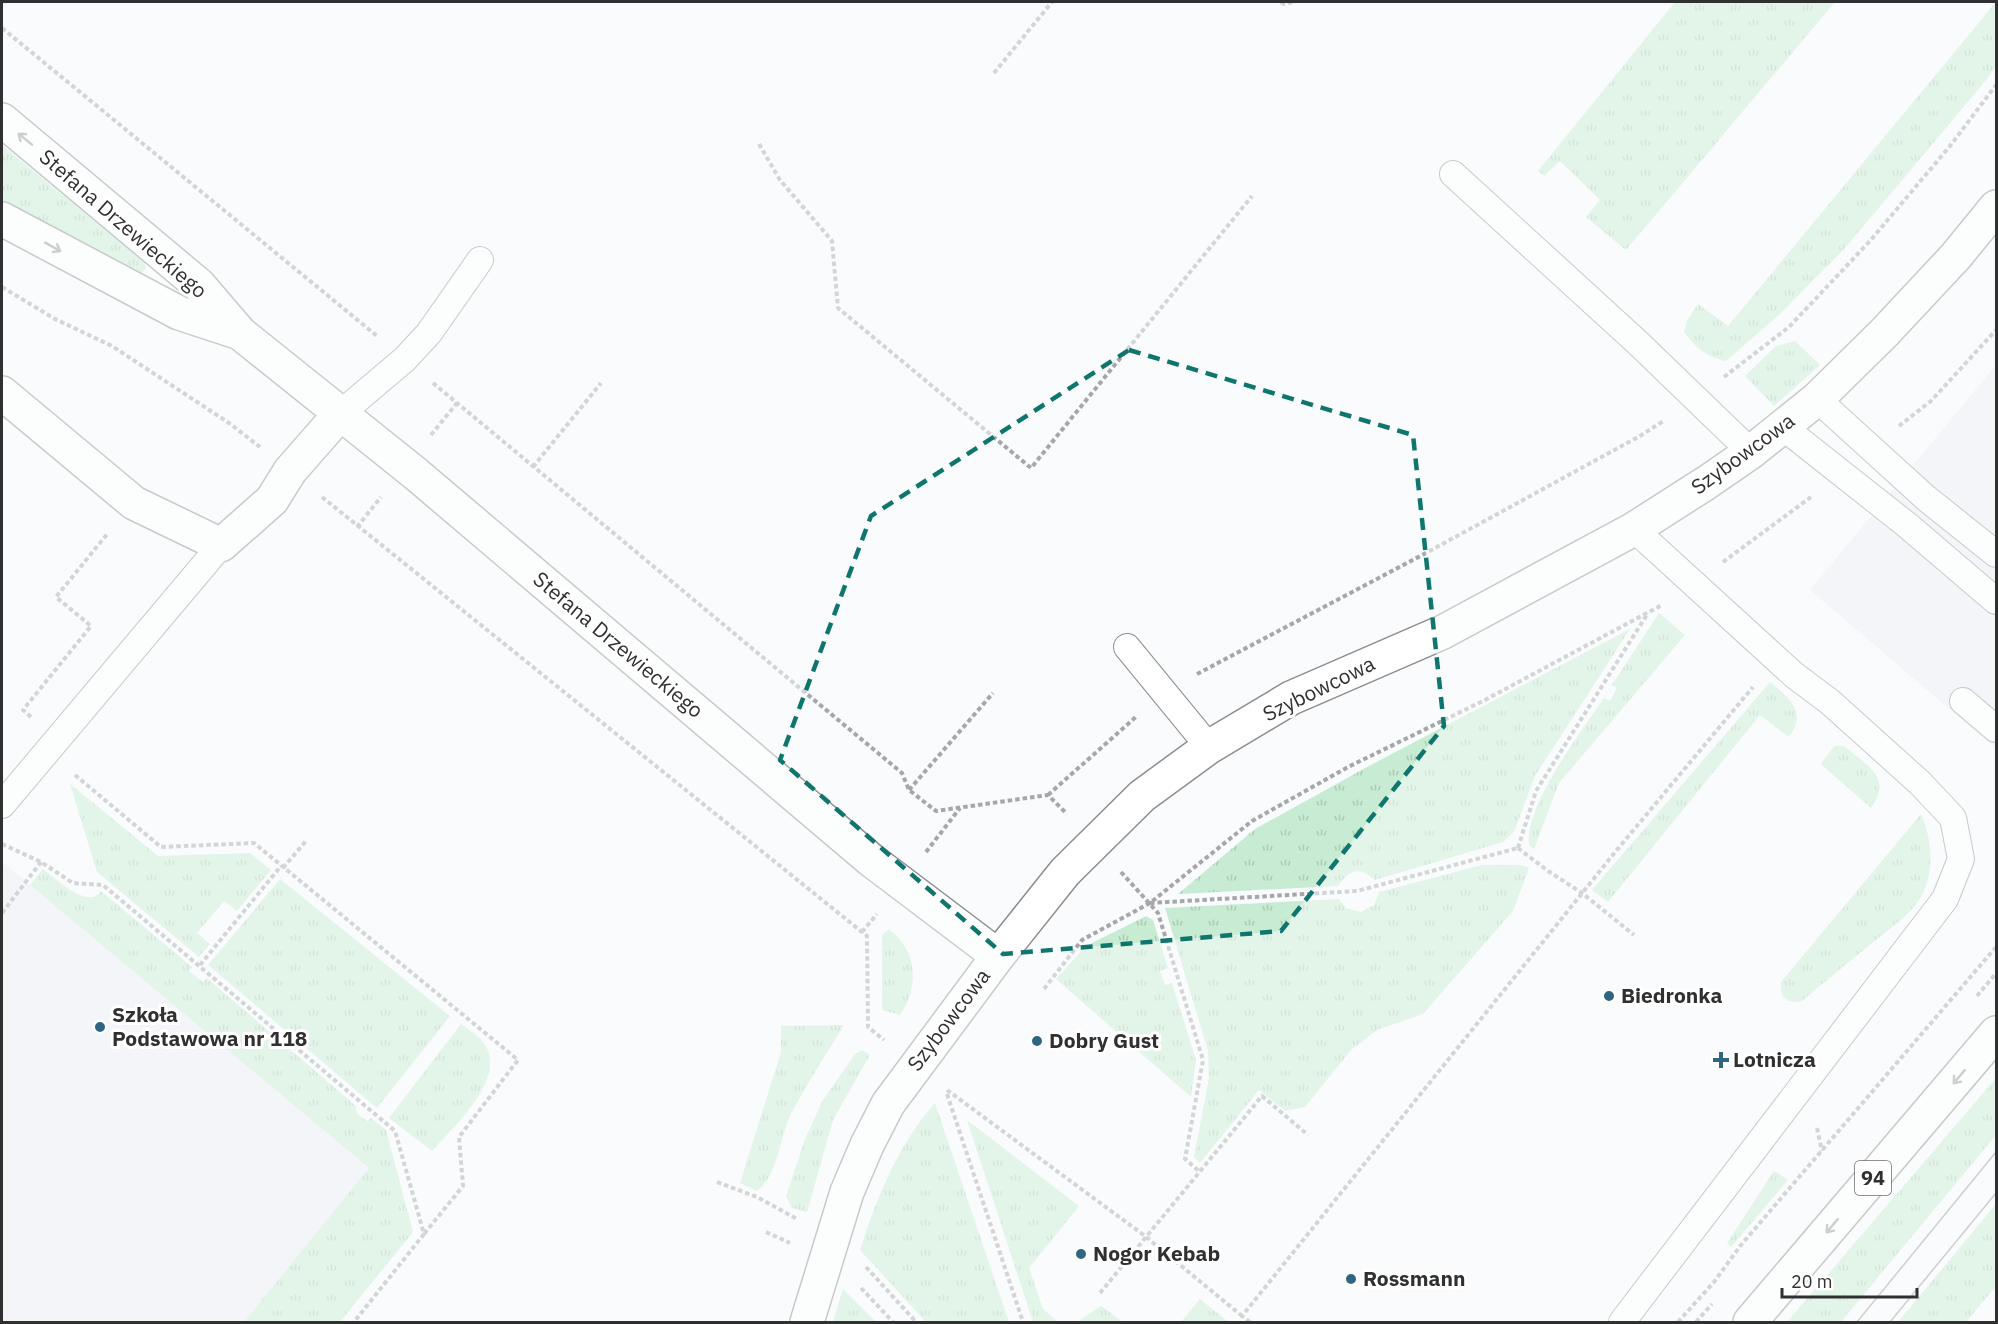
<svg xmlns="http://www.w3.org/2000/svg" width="1998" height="1324" font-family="'IBM Plex Sans',sans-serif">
<defs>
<pattern id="grass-tufts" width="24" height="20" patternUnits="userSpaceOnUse" patternTransform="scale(1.5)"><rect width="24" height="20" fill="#c8ecd3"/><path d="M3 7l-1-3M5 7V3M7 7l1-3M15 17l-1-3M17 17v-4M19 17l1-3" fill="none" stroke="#accbb6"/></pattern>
</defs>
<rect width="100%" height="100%" fill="#fafbfc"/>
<!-- built -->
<g fill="#ebedf6">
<polygon points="1996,365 1996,749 1810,590"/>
<polygon points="2,864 5,864 369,1168 244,1322 2,1322"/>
</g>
<!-- grass -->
<g fill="url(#grass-tufts)">
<polygon points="1675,2 1835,2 1626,250 1586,217 1600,200 1560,161 1544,176 1538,171"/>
<path d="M1996,2V66L1987,79L1845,248L1780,314L1726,361C1706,357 1696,348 1684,332L1687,321L1698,304L1728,326Z"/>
<polygon points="2,145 144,262 146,268 140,275 2,203"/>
<polygon points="1795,341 1820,365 1774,406 1745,376 1776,346"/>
<path d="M1659,613L1685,635L1559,783L1534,849L1529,845C1524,806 1582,731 1604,698L1610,701L1617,688L1612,685Z"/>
<path d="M1630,629L1535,776L1514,832L1503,842L1375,880C1360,866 1349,869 1338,886L1178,894L1255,829L1367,767Z"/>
<path d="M1770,682C1789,698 1808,712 1789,737L1760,715L1608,902L1592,890Z"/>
<path d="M1834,746H1844C1867,766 1893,776 1871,808L1821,764Z"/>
<polygon points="70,784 158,856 250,853 271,870 237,911 224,901 197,933 210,944 199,957 97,872"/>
<path d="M1921,814C1934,843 1936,884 1912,909C1899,923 1881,935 1866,948C1845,965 1823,983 1802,1001C1787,1005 1779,996 1781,982Z"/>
<polygon points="1482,865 1520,865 1529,868 1513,911 1423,1014 1377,1030 1351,1050 1305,1107 1285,1111 1259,1090 1200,1163 1194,1157 1209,1078 1208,1051 1165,908 1339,899 1346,908 1361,912 1374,905 1379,892"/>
<path d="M43,869C55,878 89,911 101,891L192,967L189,971L203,982L207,978L356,1106L357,1114L367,1121L371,1118L386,1130L413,1232L340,1322H244L369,1168L30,885Z"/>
<polygon points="280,879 450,1016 377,1108 208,965"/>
<polygon points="1146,916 1153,920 1168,968 1160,971 1165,985 1172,983 1196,1060 1191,1097 1056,979 1086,946"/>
<path d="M889,929C918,951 919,987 900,1015L882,1010V935Z"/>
<path d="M461,1024C472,1032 486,1040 489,1054C498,1086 452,1129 432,1151L389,1118Z"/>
<path d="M844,1025C826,1054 807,1084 791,1114C779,1139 779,1173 757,1191L740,1183L781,1052V1026Z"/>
<polygon points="862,1050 870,1055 833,1120 807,1212 792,1208 786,1196 805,1139 823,1100 855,1054"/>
<polygon points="1996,1078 1996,1135 1841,1322 1787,1322"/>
<path d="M935,1103L1009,1322H926L860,1250C876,1199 899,1143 935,1103Z"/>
<polygon points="967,1120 1079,1206 1029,1268 1043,1309 1058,1322 1033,1322"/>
<polygon points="1774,1171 1788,1180 1731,1247 1727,1243"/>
<polygon points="1996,1204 1996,1286 1966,1322 1898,1322"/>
<polygon points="843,1289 876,1322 833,1322"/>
<polygon points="1200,1299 1227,1321 1228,1322 1181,1322"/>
<polygon points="1101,1306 1123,1322 1077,1322"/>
</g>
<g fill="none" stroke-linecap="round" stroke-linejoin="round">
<!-- service casing -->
<g stroke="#8d8d8e" stroke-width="28">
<g id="service">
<polyline points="1453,174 1638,343 1751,452"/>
<polyline points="1817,399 1926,498 1996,554"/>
<polyline points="340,414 405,359 429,333 480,260"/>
<polyline points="1783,427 1907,525 1996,601"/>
<polyline points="1127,647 1209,747"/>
<polyline points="1963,701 1996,729"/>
<polyline points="2,805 221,545"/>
<polyline points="1622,1322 1945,899 1961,859 1953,818 1920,783 1830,702 1794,675 1634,529"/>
</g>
</g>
<!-- minor casing -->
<g stroke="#8d8d8e" stroke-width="36">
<g id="minor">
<polyline points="2,120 199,285 240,333 416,474 871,860 998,956"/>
<polyline points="2,219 179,313 240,333"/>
<polyline points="2,393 134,503 221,545 272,500 290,471 340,414"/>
<polyline points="807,1322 847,1192 867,1145 888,1104 998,956 1065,872 1142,796 1209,747 1291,698 1443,632 1634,529 1706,483 1751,452 1817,399 1884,333 1956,256 1996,207"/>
</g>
</g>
<!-- primary casing -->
<g stroke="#8d8d8e" stroke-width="36">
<polyline id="primary" points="1750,1322 1996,1033"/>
</g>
<!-- path -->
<g stroke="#a6a7a8" stroke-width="4" stroke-dasharray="4.5 3" stroke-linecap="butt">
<polyline points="1281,2 1284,4 1293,2"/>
<polyline points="2,28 377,336"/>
<polyline points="994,73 1052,2"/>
<polyline points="759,144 780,180 832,241 838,308 1031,468 1252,196"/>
<polyline points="2,287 55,319 112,346 229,423 260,447"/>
<polyline points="1724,377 1789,327 1870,241 1950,146 1996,85"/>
<polyline points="433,383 902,773 909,790 936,811 1048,795 1067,814"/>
<polyline points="1899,426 1931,401 1996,330"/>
<polyline points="431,435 457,403"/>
<polyline points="533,467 601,383"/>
<polyline points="322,497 867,936 868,1027 884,1040"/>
<polyline points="357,527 381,497"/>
<polyline points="1723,562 1811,497"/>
<polyline points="1197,674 1426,553 1640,436 1665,420"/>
<polyline points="31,717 23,710 91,626 56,597 108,533"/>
<polyline points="75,775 161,847 254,843 518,1060 459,1137 463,1186 424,1234"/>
<polyline points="909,790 993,693"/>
<polyline points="1048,795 1137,716"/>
<polyline points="2,844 41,862 73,883 103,885 395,1131 424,1234 354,1322"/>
<polyline points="1518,848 1536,791 1648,613"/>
<polyline points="1518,848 1548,871 1582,893 1634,935"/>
<polyline points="926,852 960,808"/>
<polyline points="283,868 306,841"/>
<polyline points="1121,872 1158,913 1203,1060 1185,1159 1199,1171"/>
<polyline points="1150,903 1357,891 1518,848"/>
<polyline points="2,913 41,862"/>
<polyline points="862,932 877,914"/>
<polyline points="200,965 281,866"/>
<polyline points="1044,989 1082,940 1150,903 1252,821 1348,767 1483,701 1662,605"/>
<polyline points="1977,996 1996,973"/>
<polyline points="947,1090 1145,1236 1242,1316"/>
<polyline points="947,1094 1023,1322"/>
<polyline points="1817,1128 1822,1151"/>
<polyline points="717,1182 757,1197 797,1219"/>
<polyline points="766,1232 790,1243"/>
<polyline points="866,1267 916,1322"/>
<polyline points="861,1288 893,1322"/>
<polyline points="1100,1293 1262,1096 1308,1135"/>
<polyline points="1250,1322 1242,1316 1616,851 1753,687"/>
<polyline points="1678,1322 1714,1282 1741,1245 1996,947"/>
<polyline points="1696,1322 1712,1304"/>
</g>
<!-- service -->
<use href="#service" stroke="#fff" stroke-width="26"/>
<!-- minor -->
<use href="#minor" stroke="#fff" stroke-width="33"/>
<!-- primary -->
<use href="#primary" stroke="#fff" stroke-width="33"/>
<!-- tram -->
<g stroke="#999a9b" stroke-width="1.5">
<polyline points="1857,1322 1996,1152"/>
<polyline points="1890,1322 1996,1193"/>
</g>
</g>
<!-- one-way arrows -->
<defs><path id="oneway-shaft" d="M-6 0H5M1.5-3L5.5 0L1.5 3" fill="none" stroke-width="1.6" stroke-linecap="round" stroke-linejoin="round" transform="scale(1.5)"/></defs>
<g stroke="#989898">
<use href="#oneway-shaft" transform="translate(25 139) rotate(-141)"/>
<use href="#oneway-shaft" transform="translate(53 247) rotate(29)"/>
<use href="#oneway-shaft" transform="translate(1959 1077) rotate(130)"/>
<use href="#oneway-shaft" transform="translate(1832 1226) rotate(130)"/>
</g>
<!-- marked area -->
<path d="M0 0H1998V1324H0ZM1129,350L1413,435L1444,726L1281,931L1003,954L780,760L871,516Z" fill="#fafbfc" fill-opacity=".55" fill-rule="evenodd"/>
<path fill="none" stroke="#0f766e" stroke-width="4.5" stroke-dasharray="12 8" stroke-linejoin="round" d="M1129,350L1413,435L1444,726L1281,931L1003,954L780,760L871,516Z"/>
<!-- markers -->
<g fill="#306581" stroke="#fff" stroke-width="2">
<circle cx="1609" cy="996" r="6"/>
<circle cx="100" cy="1027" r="6"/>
<circle cx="1037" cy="1041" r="6"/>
<path d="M1718 1051h6v6h6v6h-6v6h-6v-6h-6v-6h6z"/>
<circle cx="1081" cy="1254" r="6"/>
<circle cx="1351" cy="1279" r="6"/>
</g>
<g text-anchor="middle" stroke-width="6" stroke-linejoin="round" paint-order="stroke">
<!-- shield labels -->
<rect fill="#fff" stroke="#6e6e6f" stroke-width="1.5" x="1855" y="1161" width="36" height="34" rx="4.5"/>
<g font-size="20" font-weight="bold" fill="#303031">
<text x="1873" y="1185">94</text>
</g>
<!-- street labels -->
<g font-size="21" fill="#303031" stroke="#fff">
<text transform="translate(123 224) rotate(41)" y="7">Stefana Drzewieckiego</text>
<text transform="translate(1743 454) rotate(-36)" y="7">Szybowcowa</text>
<text transform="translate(618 645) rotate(40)" y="7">Stefana Drzewieckiego</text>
<text transform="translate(1319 689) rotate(-26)" y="7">Szybowcowa</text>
<text transform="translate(949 1020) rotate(-53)" y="7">Szybowcowa</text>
</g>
<!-- poi labels -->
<g font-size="21" font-weight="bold" fill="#303031" stroke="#fff" text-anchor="start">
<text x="1621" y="1003">Biedronka</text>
<text x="112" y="1022">Szkoła<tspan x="112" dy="24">Podstawowa nr 118</tspan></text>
<text x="1049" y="1048">Dobry Gust</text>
<text x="1733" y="1067">Lotnicza</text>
<text x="1093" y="1261">Nogor Kebab</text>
<text x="1363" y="1286">Rossmann</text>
</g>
</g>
<!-- border -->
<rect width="1998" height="1324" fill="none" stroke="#303031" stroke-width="6"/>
<!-- scale -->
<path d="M1782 1288v9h135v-9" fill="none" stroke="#303031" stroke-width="3"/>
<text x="1791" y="1288" font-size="18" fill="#303031" stroke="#ffffff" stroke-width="4.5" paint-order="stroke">20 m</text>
</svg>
